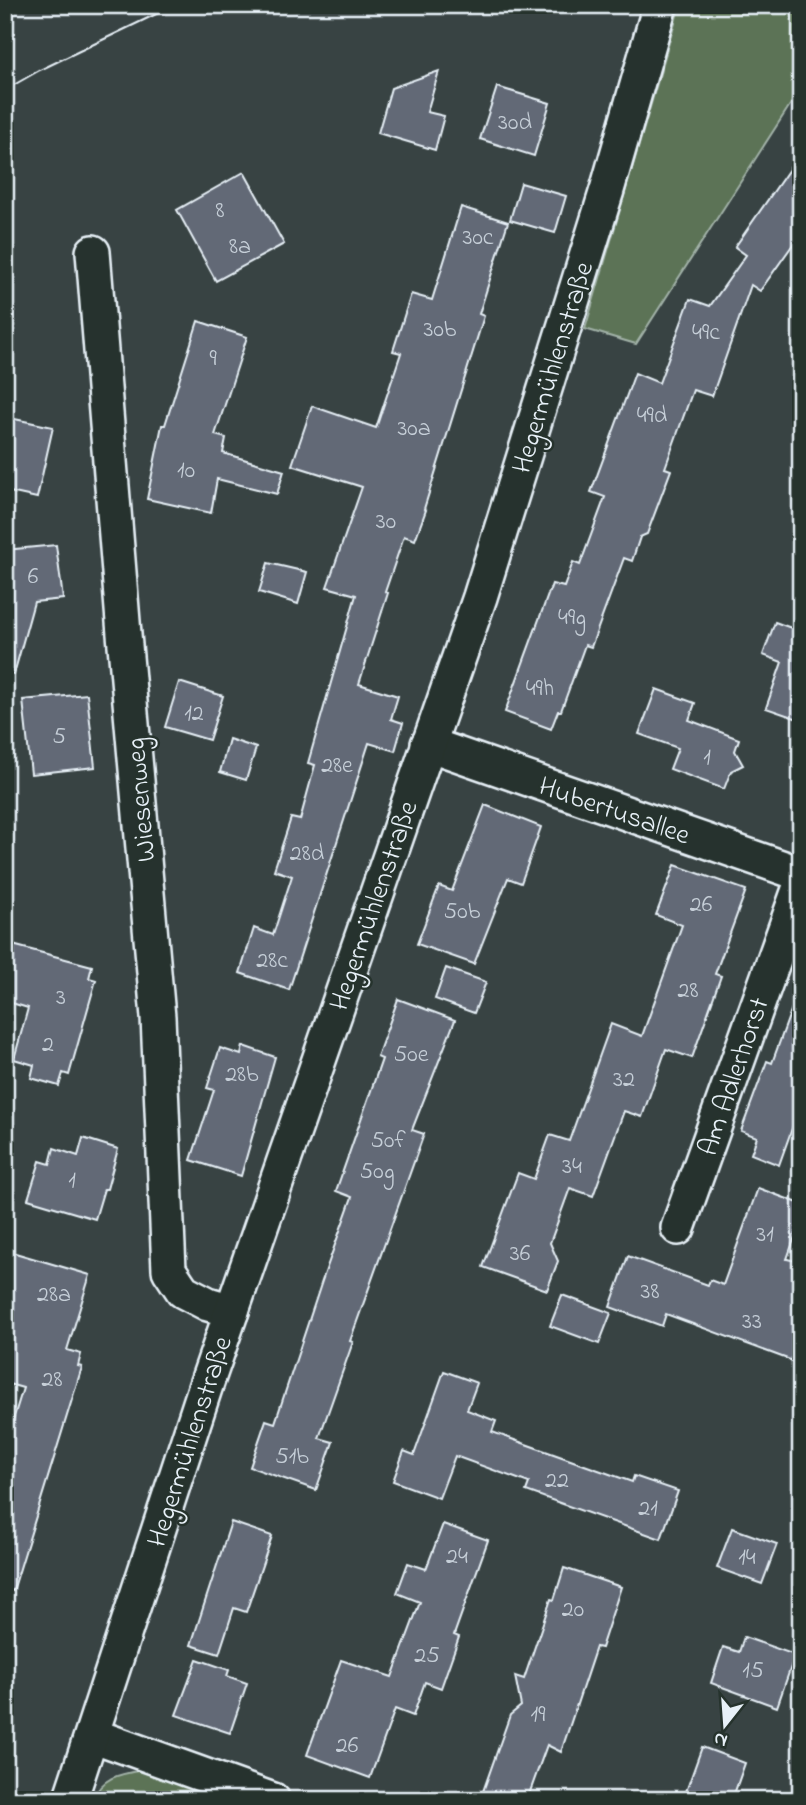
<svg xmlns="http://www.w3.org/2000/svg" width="806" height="1805" font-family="'Indie Flower',sans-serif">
<rect width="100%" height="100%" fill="#384343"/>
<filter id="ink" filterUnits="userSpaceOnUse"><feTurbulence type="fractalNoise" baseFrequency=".0143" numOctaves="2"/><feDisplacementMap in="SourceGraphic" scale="14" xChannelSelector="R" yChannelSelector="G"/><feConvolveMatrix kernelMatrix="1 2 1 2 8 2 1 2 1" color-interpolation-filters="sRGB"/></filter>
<g filter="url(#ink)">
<!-- green -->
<g fill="#5c7357" stroke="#a2b2a8" stroke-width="2">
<polygon points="680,5 801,5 801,88 636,344 585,329"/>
<path d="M142,1770L224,1800H93C101,1777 120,1774 142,1770Z"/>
</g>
<!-- building -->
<g fill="#626976" stroke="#e8f1f8" stroke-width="2">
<polygon points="439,71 427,112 444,116 435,150 378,133 391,88"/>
<polygon points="497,87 550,103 534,156 480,139"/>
<polygon points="801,152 801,233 760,291 751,285 712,396 693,390 665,468 671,470 647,534 640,537 632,561 624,558 591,647 585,645 561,711 558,711 551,729 505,712 552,584 564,587 573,562 580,565 605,497 591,492 635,373 659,383 690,299 710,306 746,255 735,247"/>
<polygon points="244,172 284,244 216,281 177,210"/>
<polygon points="521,183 566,196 555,233 510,220"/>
<polygon points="461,207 508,222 479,314 484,316 424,509 426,510 415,540 404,536 385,592 388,593 359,684 398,696 391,719 403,723 395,751 369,743 289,990 240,973 254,928 273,935 292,876 274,870 291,818 300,820 315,765 308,763 356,595 327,587 362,487 292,465 312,406 376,428 401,353 393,351 411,294 432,300"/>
<polygon points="198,321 247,337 215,435 226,438 223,453 284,471 277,494 217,479 211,513 147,499 162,425 165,425"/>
<polygon points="5,417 53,427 37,498 5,491"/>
<polygon points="56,545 63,599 34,602 14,674 5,672 5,550"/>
<polygon points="268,563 307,572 298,604 259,592"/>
<polygon points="775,622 794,629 797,622 801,623 801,720 766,708 782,662 763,655"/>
<polygon points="179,682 223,696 209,740 165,727"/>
<polygon points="656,689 695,703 689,720 739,739 735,751 743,765 731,771 724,789 670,769 678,748 639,734"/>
<polygon points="87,694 95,767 31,774 23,700"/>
<polygon points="229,739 256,748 246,780 220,772"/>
<polygon points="485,805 541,827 521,883 508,878 474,964 417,944 439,886 452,891"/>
<polygon points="675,865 746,890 715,974 721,976 692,1058 666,1049 642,1117 624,1111 593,1196 570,1188 550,1243 558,1261 547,1290 483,1267 518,1173 534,1179 550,1135 569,1141 611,1024 642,1036 682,925 656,915"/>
<polygon points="5,943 92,966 89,978 96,980 69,1075 63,1073 59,1086 31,1078 34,1065 14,1059 28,1008 5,1001"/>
<polygon points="446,968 486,982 474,1013 435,999"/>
<polygon points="797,994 801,995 801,1120 794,1123 779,1165 751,1154 757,1137 741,1131 767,1061 772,1063"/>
<polygon points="398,999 455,1020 412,1130 424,1134 350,1341 353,1342 319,1438 333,1442 316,1490 250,1467 266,1420 275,1423 322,1281 352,1197 336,1191 382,1059 377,1057"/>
<polygon points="243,1046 275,1057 241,1176 191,1160 214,1090 207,1088 220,1048 241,1055"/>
<polygon points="83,1138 118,1149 107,1189 104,1189 95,1219 28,1199 40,1161 50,1164 54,1148 78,1156"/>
<polygon points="758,1188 801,1204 801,1220 787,1259 801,1262 801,1364 666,1314 662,1326 610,1307 628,1256 708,1285 710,1280 723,1285"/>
<polygon points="5,1250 90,1275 67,1350 81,1354 78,1366 82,1367 13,1591 5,1590 5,1446 23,1388 5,1383"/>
<polygon points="562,1295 611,1313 599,1344 550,1326"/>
<polygon points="444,1371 477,1383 467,1410 496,1421 492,1432 632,1482 634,1476 678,1491 661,1539 526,1491 529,1483 455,1456 439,1498 393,1481 404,1451 414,1455"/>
<polygon points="231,1522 272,1536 246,1612 234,1608 219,1654 191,1645"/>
<polygon points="443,1524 488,1540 454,1635 459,1637 441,1688 425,1682 413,1716 395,1709 370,1778 307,1755 341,1660 392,1677 420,1602 397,1593 408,1563 426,1569"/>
<polygon points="732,1528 777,1544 762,1584 717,1568"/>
<polygon points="564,1568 621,1587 601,1648 596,1647 561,1752 547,1745 527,1800 480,1800 510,1715 521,1706 515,1676 524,1679 551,1599 554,1600"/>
<polygon points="744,1637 795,1655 777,1707 711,1683 723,1647 739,1652"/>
<polygon points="197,1659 229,1670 227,1676 247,1683 230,1733 176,1715"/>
<polygon points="702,1747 745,1763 732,1800 683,1800"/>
</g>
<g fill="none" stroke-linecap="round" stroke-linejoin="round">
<!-- street casing -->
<g stroke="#e8f1f8" stroke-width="38">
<g id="street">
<polyline points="93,252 124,634 158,1017 169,1270 183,1291 208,1304 232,1311"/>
<polyline points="428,744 801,874"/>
<polyline points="678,1228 801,884"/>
<polyline points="92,1735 273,1800"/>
<polyline points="70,1800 205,1388 480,597 607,190 660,5"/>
</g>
</g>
<!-- street -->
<use href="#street" stroke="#26332d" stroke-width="33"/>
<!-- tram -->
<polyline stroke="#e8f1f8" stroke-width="2" points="5,90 40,70 175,5"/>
</g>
</g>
<g text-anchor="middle" stroke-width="5" stroke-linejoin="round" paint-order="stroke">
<!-- number labels -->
<g font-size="24" fill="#c6cfd8">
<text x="515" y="129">30d</text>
<text x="220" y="217">8</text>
<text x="478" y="244">30c</text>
<text x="240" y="253">8a</text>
<text x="440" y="336">30b</text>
<text x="706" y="339">49c</text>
<text x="213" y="365">9</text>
<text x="652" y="422">49d</text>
<text x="414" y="435">30a</text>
<text x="186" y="477">10</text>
<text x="386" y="528">30</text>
<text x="33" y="583">6</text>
<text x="572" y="624">49g</text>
<text x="540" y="695">49h</text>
<text x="194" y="720">12</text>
<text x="59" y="743">5</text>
<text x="707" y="764">1</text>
<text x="337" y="772">28e</text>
<text x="307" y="860">28d</text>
<text x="701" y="911">26</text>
<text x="462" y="918">50b</text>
<text x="272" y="967">28c</text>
<text x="688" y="997">28</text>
<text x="61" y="1004">3</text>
<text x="48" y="1051">2</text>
<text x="411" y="1061">50e</text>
<text x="242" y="1081">28b</text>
<text x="624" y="1086">32</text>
<text x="388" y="1147">50f</text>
<text x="572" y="1173">34</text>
<text x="377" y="1178">50g</text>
<text x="72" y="1187">1</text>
<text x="765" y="1241">31</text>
<text x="520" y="1260">36</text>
<text x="650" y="1298">38</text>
<text x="54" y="1301">28a</text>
<text x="752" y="1328">33</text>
<text x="52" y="1386">28</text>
<text x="292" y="1463">51b</text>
<text x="557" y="1487">22</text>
<text x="648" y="1515">21</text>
<text x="457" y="1563">24</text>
<text x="747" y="1564">14</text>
<text x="573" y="1616">20</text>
<text x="427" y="1662">25</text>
<text x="753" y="1677">15</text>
<text x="538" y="1721">19</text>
<text x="347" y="1752">26</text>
</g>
<!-- street labels -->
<g font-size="28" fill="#e8f1f8" stroke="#26332d">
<text transform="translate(551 367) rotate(-73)" y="10">Hegermühlenstraße</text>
<text transform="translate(139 800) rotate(-95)" y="10">Wiesenweg</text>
<text transform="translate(615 809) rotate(19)" y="10">Hubertusallee</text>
<text transform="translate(372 905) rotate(-71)" y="10">Hegermühlenstraße</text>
<text transform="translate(732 1076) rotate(-71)" y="10">Am Adlerhorst</text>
<text transform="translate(188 1441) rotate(-72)" y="10">Hegermühlenstraße</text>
</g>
</g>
<!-- margin -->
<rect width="806" height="1805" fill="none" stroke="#26332d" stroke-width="28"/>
<rect x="14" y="14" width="778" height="1777" fill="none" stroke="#e8f1f8" stroke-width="2.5" filter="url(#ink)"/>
<!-- north arrow -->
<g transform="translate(725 1725) rotate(197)" stroke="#26332d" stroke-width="5" paint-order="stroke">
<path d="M0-5L12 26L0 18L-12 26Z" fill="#e8f1f8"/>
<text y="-10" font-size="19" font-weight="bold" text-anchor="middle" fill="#e8f1f8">N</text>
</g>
</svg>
